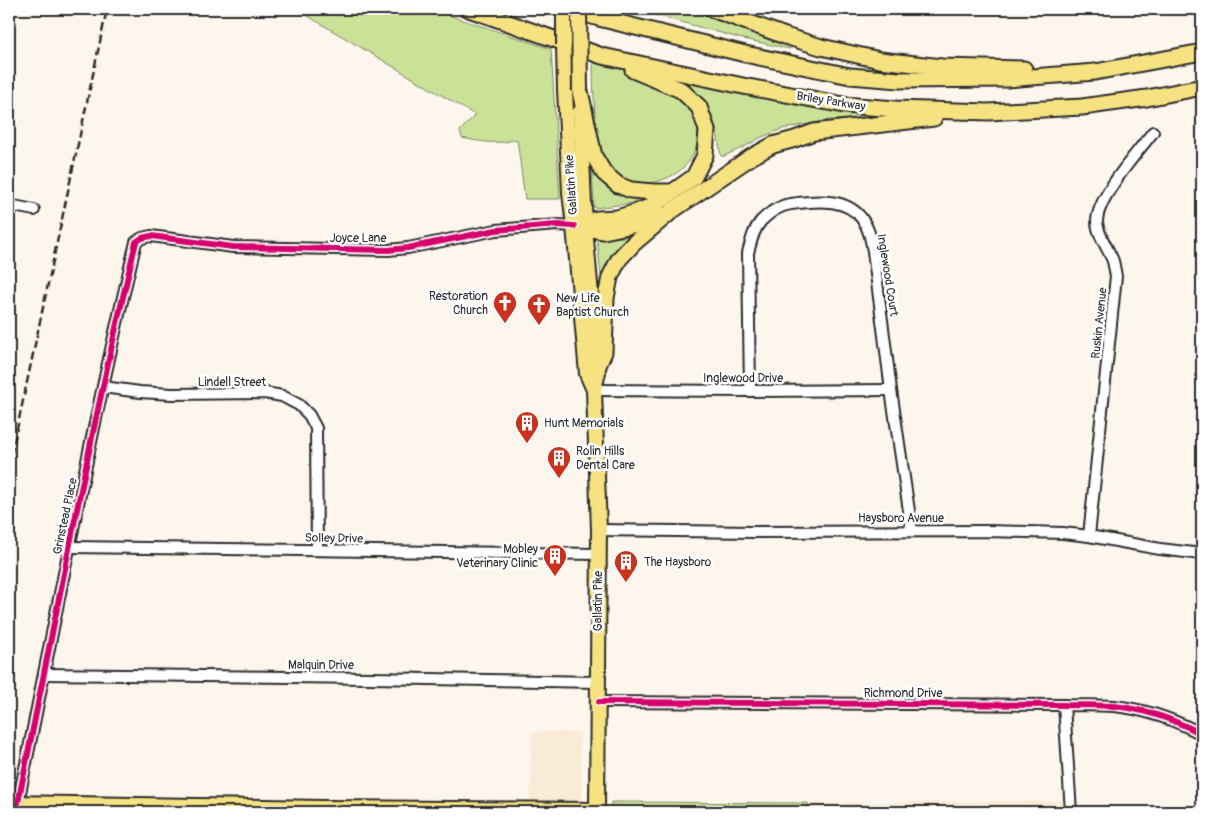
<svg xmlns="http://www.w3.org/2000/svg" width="1211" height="821" font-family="Pangolin,sans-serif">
<rect width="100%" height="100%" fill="#fdf6ed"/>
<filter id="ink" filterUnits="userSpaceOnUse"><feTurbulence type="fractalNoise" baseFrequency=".02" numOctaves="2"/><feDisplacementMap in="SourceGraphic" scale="10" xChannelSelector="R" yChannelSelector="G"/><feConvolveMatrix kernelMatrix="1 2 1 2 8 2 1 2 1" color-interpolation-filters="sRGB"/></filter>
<g filter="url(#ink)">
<!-- built -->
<g fill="#faebd7">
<polygon points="532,732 580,732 582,802 530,801"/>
<polygon points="1063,801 1064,812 808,812 808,803"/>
</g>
<!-- green -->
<g fill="#cae298" stroke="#7a8662">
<path d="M296,9H430L551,49L560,199H525L517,139C499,145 481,142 462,138L460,131L475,115Z"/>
<polygon points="634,9 691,9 740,29 792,47 790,49 739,38"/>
<path d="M593,61C614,67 643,74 661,85C667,88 672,92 677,96C680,99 686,101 689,105C692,109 694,117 696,122C711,179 624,208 601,155C596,146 596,136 596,126C594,104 593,83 593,61Z"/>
<path d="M677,77L796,105L867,115V119L829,120L782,129L762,137L742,148L724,156H721C715,119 712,97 676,79Z"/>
<polygon points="592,167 593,168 642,198 633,203 595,208 594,207"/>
<path d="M632,236C619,248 611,258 603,274L601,275L597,239Z"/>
<polygon points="611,802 808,803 808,812 611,812"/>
</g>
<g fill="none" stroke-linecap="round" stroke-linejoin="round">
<!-- minor casing -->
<g stroke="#2b2b2b" stroke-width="14">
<g id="minor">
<polyline points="9,205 34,210"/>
<polyline points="103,387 140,392 172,394 265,393 282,396 299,405 309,415 316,428 317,550"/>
<polyline points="594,390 750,391 891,390"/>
<path d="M750,391L748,253C751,242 753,230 761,221C767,215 775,209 783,206C788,204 793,204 798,203C820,200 848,199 862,219C869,228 871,240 873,251L891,390L912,531"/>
<polyline points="599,530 753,532 987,531 1063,533 1089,536 1160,549 1202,554"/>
<path d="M1089,536L1116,276C1115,271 1114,265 1113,261C1108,248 1097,234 1097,221C1098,196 1138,152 1153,132"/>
<polyline points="70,547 599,554"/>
<polyline points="44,674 370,678 598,682"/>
<path d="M599,702L1064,705C1083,706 1104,704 1122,707C1150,711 1177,721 1202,734"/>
<polyline points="1064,705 1071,812"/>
<path d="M18,803C56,616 91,428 136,242L142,238L151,236L233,247L388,250L408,248L496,230L557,225L574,226"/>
</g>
</g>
<!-- major casing -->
<g stroke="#2b2b2b" stroke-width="18">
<g id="major">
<polyline points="564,45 565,90 570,193 574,226 587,374 594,390"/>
<polyline points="580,112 585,228 598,372 594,390 599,530 597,812"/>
<polyline points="9,803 326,808 597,810"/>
</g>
</g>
<!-- highway casing -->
<g stroke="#2b2b2b" stroke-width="19">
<g id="highway">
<polyline points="469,9 602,56 743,86 844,105 896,109 988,112 1082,107 1147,98 1202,87"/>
<polyline points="568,9 599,18 745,54 850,76 899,80 1007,79 1095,72 1202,52"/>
<polyline points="712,9 785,36 821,47 880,60 942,67 1024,69"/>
<polyline points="580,91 594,156 604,173 618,185 631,190 653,192 672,192"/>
<polyline points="585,223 598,219 617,218 637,212 654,205 694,177 705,155 707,130 699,107 681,90 633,70"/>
<polyline points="585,228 604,231 638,224 661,215"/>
<polyline points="597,368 604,352 606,298 610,277 619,259 634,243 673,210 751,157 773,145 795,139 814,132 934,118"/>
</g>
</g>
<!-- minor -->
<use href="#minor" stroke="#fff" stroke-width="10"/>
<!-- major -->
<use href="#major" stroke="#f6e281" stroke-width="14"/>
<!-- highway -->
<use href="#highway" stroke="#f6e281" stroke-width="15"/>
<!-- rail -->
<polyline stroke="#2b2b2b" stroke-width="2.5" stroke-dasharray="8 4" stroke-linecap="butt" points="9,466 107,9"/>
<!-- major-bridge casing -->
<g stroke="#2b2b2b" stroke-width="18" stroke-linecap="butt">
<g id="major-bridge">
<polyline points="564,9 564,45"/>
<polyline points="579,9 580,91"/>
</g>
</g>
<!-- major-bridge -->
<use href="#major-bridge" stroke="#f6e281" stroke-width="14"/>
<!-- cycleway casing -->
<g stroke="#fff" stroke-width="9">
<g id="cycleway">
<path d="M599,702L1064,705C1083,706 1104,704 1122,707C1150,711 1177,721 1202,734"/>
<path d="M18,803C56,616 91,428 136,242L142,238L151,236L233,247L388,250L408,248L496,230L557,225L574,226"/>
</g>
</g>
<!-- cycleway -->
<use href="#cycleway" stroke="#d6006c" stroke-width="6"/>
</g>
</g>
<!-- icons -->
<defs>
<g id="church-pin" transform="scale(1.25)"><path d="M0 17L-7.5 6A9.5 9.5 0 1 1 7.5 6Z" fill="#c8321e" stroke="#fff"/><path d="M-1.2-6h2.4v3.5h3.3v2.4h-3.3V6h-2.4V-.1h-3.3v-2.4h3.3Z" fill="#fff"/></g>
<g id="building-pin" transform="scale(1.25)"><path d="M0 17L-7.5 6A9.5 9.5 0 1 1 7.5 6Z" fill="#c8321e" stroke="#fff"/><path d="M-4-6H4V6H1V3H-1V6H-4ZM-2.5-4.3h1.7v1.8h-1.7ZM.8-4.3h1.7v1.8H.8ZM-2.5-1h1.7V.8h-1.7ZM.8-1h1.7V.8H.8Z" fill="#fff"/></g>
</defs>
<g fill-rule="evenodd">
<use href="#church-pin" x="505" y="303"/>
<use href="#church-pin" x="539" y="305"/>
<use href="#building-pin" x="527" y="423"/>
<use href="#building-pin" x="559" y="458"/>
<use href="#building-pin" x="555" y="556"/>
<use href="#building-pin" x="626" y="562"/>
</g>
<g text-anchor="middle" stroke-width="5" stroke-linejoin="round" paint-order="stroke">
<!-- street labels -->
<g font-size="12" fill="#2b2b2b" stroke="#fff">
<text transform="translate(831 101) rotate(9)" y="4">Briley Parkway</text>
<text transform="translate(571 185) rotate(-94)" y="4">Gallatin Pike</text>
<text x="358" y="242">Joyce Lane</text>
<text transform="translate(888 275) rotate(81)" y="4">Inglewood Court</text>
<text transform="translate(1099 323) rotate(-84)" y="4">Ruskin Avenue</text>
<text x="743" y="382">Inglewood Drive</text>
<text x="232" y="386">Lindell Street</text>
<text transform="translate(65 516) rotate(-78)" y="4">Grinstead Place</text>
<text x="901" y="522">Haysboro Avenue</text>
<text transform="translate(334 538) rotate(1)" y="4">Solley Drive</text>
<text transform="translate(598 601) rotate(-90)" y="4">Gallatin Pike</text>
<text x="321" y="669">Malquin Drive</text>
<text x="903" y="697">Richmond Drive</text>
</g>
<!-- poi labels -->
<g font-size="12" fill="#2b2b2b" stroke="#fff" text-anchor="start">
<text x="488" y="300" text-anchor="end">Restoration<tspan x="488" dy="14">Church</tspan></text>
<text x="556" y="302">New Life<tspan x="556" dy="14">Baptist Church</tspan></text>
<text x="544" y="427">Hunt Memorials</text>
<text x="576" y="455">Rolin Hills<tspan x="576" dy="14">Dental Care</tspan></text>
<text x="538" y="553" text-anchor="end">Mobley<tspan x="538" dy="14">Veterinary Clinic</tspan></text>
<text x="644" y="566">The Haysboro</text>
</g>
</g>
<!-- margin -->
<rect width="1211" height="821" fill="none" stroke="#fff" stroke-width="30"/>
<rect x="15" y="15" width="1181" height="791" fill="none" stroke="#2b2b2b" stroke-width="2" filter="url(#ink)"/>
</svg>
